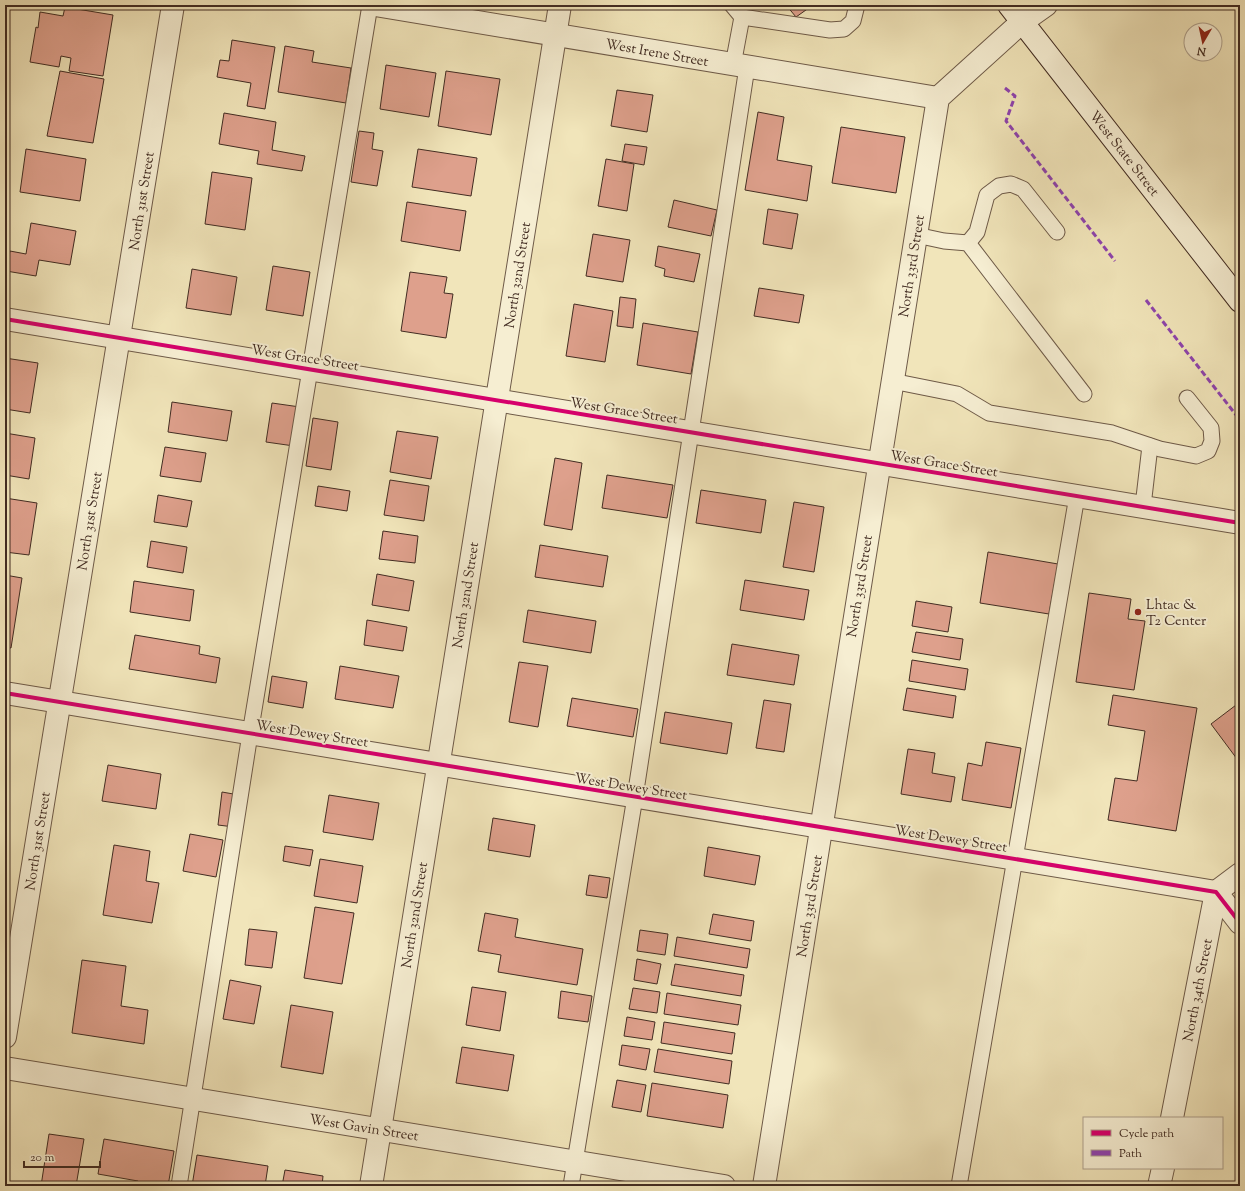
<svg xmlns="http://www.w3.org/2000/svg" width="1245" height="1191" font-family="'Sorts Mill Goudy',serif">
<rect width="100%" height="100%" fill="#f1e5ba"/>
<filter id="stains"><feTurbulence type="fractalNoise" baseFrequency=".005" numOctaves="4"/><feColorMatrix values="0 0 0 0 .2 0 0 0 0 .09 0 0 0 0 .02 0 0 0 .5 -.17"/></filter>
<radialGradient id="worn" r=".72"><stop offset=".6" stop-color="#630" stop-opacity="0"/><stop offset="1" stop-color="#630" stop-opacity=".3"/></radialGradient>
<!-- building -->
<g fill="#dea08c" stroke="#422c22">
<polygon points="786,5 813,5 796,17"/>
<polygon points="65,7 113,15 103,76 69,71 71,58 61,56 59,67 30,62 36,27 38,28 40,12 63,16"/>
<polygon points="232,40 275,47 265,109 247,106 251,83 217,77 220,60 229,61"/>
<polygon points="285,46 314,51 312,62 351,68 346,103 278,92"/>
<polygon points="386,65 436,73 429,117 380,109"/>
<polygon points="60,71 104,79 93,143 47,136"/>
<polygon points="446,71 500,79 491,135 438,126"/>
<polygon points="617,90 653,95 647,132 611,126"/>
<polygon points="758,112 784,117 777,160 812,166 807,201 745,190"/>
<polygon points="224,113 276,122 272,150 305,156 302,171 257,164 259,151 219,144"/>
<polygon points="841,127 905,137 896,193 832,183"/>
<polygon points="359,131 374,133 372,149 383,151 377,186 351,182"/>
<polygon points="625,144 647,147 644,165 622,161"/>
<polygon points="26,149 86,159 80,201 20,192"/>
<polygon points="418,149 477,158 471,196 412,187"/>
<polygon points="606,159 634,164 627,211 598,206"/>
<polygon points="212,172 252,178 245,230 205,224"/>
<polygon points="674,200 717,210 711,236 668,227"/>
<polygon points="407,202 466,211 460,251 401,241"/>
<polygon points="768,209 798,214 792,249 763,244"/>
<polygon points="31,223 76,231 70,265 39,260 36,276 6,271 10,251 26,254"/>
<polygon points="593,234 630,240 623,282 586,276"/>
<polygon points="658,246 700,254 694,282 664,276 665,269 655,266"/>
<polygon points="273,266 310,272 303,316 266,310"/>
<polygon points="192,269 237,277 231,315 186,308"/>
<polygon points="410,272 447,277 444,293 453,294 446,338 401,331"/>
<polygon points="759,288 804,295 799,323 754,316"/>
<polygon points="620,297 636,299 633,328 617,326"/>
<polygon points="574,304 613,311 605,362 566,356"/>
<polygon points="643,323 698,332 691,374 637,365"/>
<polygon points="5,358 38,363 30,413 5,409"/>
<polygon points="172,402 232,411 227,441 168,432"/>
<polygon points="272,403 300,407 294,446 266,442"/>
<polygon points="313,418 338,422 331,470 306,466"/>
<polygon points="397,431 438,437 431,479 390,472"/>
<polygon points="5,433 35,438 29,479 5,475"/>
<polygon points="165,447 206,453 201,482 160,476"/>
<polygon points="555,458 582,463 572,530 544,525"/>
<polygon points="607,475 673,485 667,518 602,508"/>
<polygon points="390,480 429,486 424,521 384,515"/>
<polygon points="318,486 350,491 347,511 315,506"/>
<polygon points="701,490 766,500 761,533 696,523"/>
<polygon points="158,495 192,501 187,527 154,522"/>
<polygon points="5,498 37,503 29,555 5,552"/>
<polygon points="794,502 824,507 814,572 783,567"/>
<polygon points="383,531 418,536 415,563 379,559"/>
<polygon points="151,541 187,547 183,573 147,567"/>
<polygon points="540,545 608,556 603,587 535,577"/>
<polygon points="988,552 1058,564 1049,614 980,603"/>
<polygon points="377,574 414,581 409,611 372,605"/>
<polygon points="5,575 22,578 11,648 5,647"/>
<polygon points="745,580 809,590 804,620 740,610"/>
<polygon points="134,581 194,590 190,621 130,612"/>
<polygon points="1089,593 1131,599 1128,619 1145,621 1134,690 1076,682"/>
<polygon points="916,601 952,607 948,632 912,626"/>
<polygon points="528,610 596,621 591,653 523,642"/>
<polygon points="367,620 407,627 403,651 364,645"/>
<polygon points="916,632 963,639 960,660 912,652"/>
<polygon points="135,635 200,646 199,654 220,658 216,683 129,669"/>
<polygon points="732,644 799,655 794,685 727,675"/>
<polygon points="912,660 968,669 965,690 909,681"/>
<polygon points="519,662 548,666 538,727 509,722"/>
<polygon points="340,666 399,676 393,708 335,699"/>
<polygon points="272,676 307,682 303,708 268,702"/>
<polygon points="907,688 956,696 953,718 903,710"/>
<polygon points="1113,695 1197,708 1176,831 1108,820 1115,778 1137,781 1145,731 1108,725"/>
<polygon points="572,698 638,709 633,737 567,726"/>
<polygon points="764,700 791,704 784,752 756,748"/>
<polygon points="1240,702 1240,763 1211,724"/>
<polygon points="665,712 732,723 727,754 660,743"/>
<polygon points="986,742 1021,748 1011,808 962,800 968,763 982,766"/>
<polygon points="908,749 935,753 932,773 955,777 951,802 901,794"/>
<polygon points="108,765 161,774 156,809 102,801"/>
<polygon points="222,792 239,795 234,827 218,825"/>
<polygon points="329,795 379,803 373,840 323,832"/>
<polygon points="493,818 535,825 530,857 488,850"/>
<polygon points="190,834 223,840 216,877 183,871"/>
<polygon points="114,845 150,851 146,881 159,883 152,923 103,915"/>
<polygon points="285,846 313,850 310,866 283,861"/>
<polygon points="708,847 760,856 755,885 704,876"/>
<polygon points="320,859 363,866 357,903 314,896"/>
<polygon points="589,875 610,878 607,898 586,895"/>
<polygon points="315,907 354,913 342,984 304,978"/>
<polygon points="485,913 518,919 515,937 583,949 577,985 498,972 501,955 478,951"/>
<polygon points="713,914 754,921 751,941 709,934"/>
<polygon points="249,929 277,932 272,968 245,965"/>
<polygon points="640,930 668,934 665,955 637,951"/>
<polygon points="677,937 750,949 747,968 674,956"/>
<polygon points="637,959 661,964 657,984 634,980"/>
<polygon points="82,960 126,966 121,1006 148,1010 144,1044 72,1033"/>
<polygon points="675,964 744,975 741,996 671,985"/>
<polygon points="230,980 261,986 254,1024 223,1019"/>
<polygon points="472,987 506,992 500,1031 466,1025"/>
<polygon points="633,988 660,992 657,1013 629,1009"/>
<polygon points="561,991 592,996 588,1022 558,1018"/>
<polygon points="667,993 741,1005 738,1025 664,1014"/>
<polygon points="291,1005 333,1012 323,1074 281,1067"/>
<polygon points="627,1017 655,1022 652,1040 624,1036"/>
<polygon points="664,1022 735,1033 732,1054 661,1043"/>
<polygon points="622,1045 650,1049 646,1070 619,1065"/>
<polygon points="462,1047 514,1055 508,1091 456,1083"/>
<polygon points="658,1049 732,1061 729,1084 654,1072"/>
<polygon points="617,1080 646,1085 641,1112 612,1107"/>
<polygon points="652,1083 728,1095 723,1128 647,1116"/>
<polygon points="1240,1109 1240,1131 1237,1131"/>
<polygon points="49,1134 84,1139 76,1186 41,1186"/>
<polygon points="104,1139 174,1151 168,1186 137,1186 138,1181 98,1174"/>
<polygon points="197,1155 268,1166 265,1186 192,1186"/>
<polygon points="285,1170 323,1176 322,1186 282,1186"/>
</g>
<g fill="none" stroke-linecap="round" stroke-linejoin="round">
<!-- service casing -->
<g stroke="#6e5a48" stroke-width="17">
<g id="service">
<polyline points="732,5 742,17 733,65"/>
<polyline points="742,17 830,30 844,29 853,21 857,5"/>
<polyline points="916,235 944,241 968,243 1084,394"/>
<polyline points="968,243 977,232 987,195 999,186 1011,184 1023,189 1057,232"/>
<polyline points="892,381 957,394 989,413 1112,433 1160,449 1196,456 1208,451 1212,441 1211,428 1187,398"/>
<polyline points="1143,506 1150,446"/>
<polyline points="179,1186 250,734 370,5"/>
<polyline points="571,1186 635,797 747,67"/>
<polyline points="959,1186 1077,496"/>
</g>
</g>
<!-- minor casing -->
<g stroke="#6e5a48" stroke-width="24">
<g id="minor">
<polyline points="375,5 938,98"/>
<polyline points="5,319 1240,523"/>
<polyline points="5,693 1216,892 1240,923"/>
<polyline points="5,1037 173,5"/>
<polyline points="5,1068 724,1186"/>
<polyline points="1172,1118 1216,892 1240,874"/>
<polyline points="371,1186 560,5"/>
<polyline points="764,1186 938,98 1022,22 1046,5"/>
<polyline points="1159,1186 1163,1168"/>
</g>
</g>
<!-- secondary casing -->
<g stroke="#422c22" stroke-width="24">
<polyline id="secondary" points="1009,5 1240,301"/>
</g>
<!-- service -->
<use href="#service" stroke="#f6eed2" stroke-width="15"/>
<!-- minor -->
<use href="#minor" stroke="#f6eed2" stroke-width="22"/>
<!-- secondary -->
<use href="#secondary" stroke="#f6eed2" stroke-width="22"/>
<!-- quiet -->
<g stroke="#8e44ad" stroke-width="3" stroke-dasharray="6 3" stroke-linecap="butt">
<polyline points="1005,88 1015,96 1006,121 1115,261"/>
<polyline points="1146,300 1240,420"/>
</g>
<!-- cycleway casing -->
<g stroke="#f6eed2" stroke-width="6">
<g id="cycleway">
<polyline points="5,319 1240,523"/>
<polyline points="5,693 1216,892 1240,923"/>
</g>
</g>
<!-- cycleway -->
<use href="#cycleway" stroke="#d6006c" stroke-width="4"/>
</g>
<!-- markers -->
<circle fill="#8f2418" stroke="#f6eed2" stroke-width="1.5" cx="1138" cy="612" r="4"/>
<g text-anchor="middle" stroke-width="4" stroke-linejoin="round" paint-order="stroke">
<!-- street labels -->
<g font-size="14" fill="#422c22" stroke="#f6eed2">
<text transform="translate(657 52) rotate(10)" y="5">West Irene Street</text>
<text transform="translate(1125 153) rotate(52)" y="5">West State Street</text>
<text transform="translate(141 201) rotate(-81)" y="5">North 31st Street</text>
<text transform="translate(911 266) rotate(-81)" y="5">North 33rd Street</text>
<text transform="translate(517 275) rotate(-81)" y="5">North 32nd Street</text>
<text transform="translate(305 357) rotate(9)" y="5">West Grace Street</text>
<text transform="translate(624 410) rotate(9)" y="5">West Grace Street</text>
<text transform="translate(944 463) rotate(9)" y="5">West Grace Street</text>
<text transform="translate(89 521) rotate(-81)" y="5">North 31st Street</text>
<text transform="translate(859 586) rotate(-81)" y="5">North 33rd Street</text>
<text transform="translate(465 595) rotate(-81)" y="5">North 32nd Street</text>
<text transform="translate(312 733) rotate(9)" y="5">West Dewey Street</text>
<text transform="translate(631 786) rotate(9)" y="5">West Dewey Street</text>
<text transform="translate(951 838) rotate(9)" y="5">West Dewey Street</text>
<text transform="translate(37 841) rotate(-81)" y="5">North 31st Street</text>
<text transform="translate(809 906) rotate(-81)" y="5">North 33rd Street</text>
<text transform="translate(414 915) rotate(-81)" y="5">North 32nd Street</text>
<text transform="translate(1197 990) rotate(-79)" y="5">North 34th Street</text>
<text transform="translate(364 1127) rotate(9)" y="5">West Gavin Street</text>
</g>
<!-- poi labels -->
<g font-size="14" fill="#422c22" stroke="#f6eed2" text-anchor="start">
<text x="1146" y="609">Lhtac &amp;<tspan x="1146" dy="16">T2 Center</tspan></text>
</g>
</g>
<!-- margin -->
<rect width="1245" height="1191" fill="none" stroke="#f1e5ba" stroke-width="20"/>
<rect x="6" y="6" width="1233" height="1179" fill="none" stroke="#422c22" stroke-width="2"/>
<rect x="10" y="10" width="1225" height="1171" fill="none" stroke="#422c22"/>
<!-- legend -->
<rect x="1083" y="1117" width="140" height="52" fill="#f6eed2" stroke="#aea08c"/>
<rect x="1091" y="1130" width="20" height="6" fill="#d6006c" stroke="#aea08c"/>
<text x="1119" y="1137" font-size="12" fill="#422c22">Cycle path</text>
<rect x="1091" y="1150" width="20" height="6" fill="#8e44ad" stroke="#aea08c"/>
<text x="1119" y="1157" font-size="12" fill="#422c22">Path</text>
<!-- north arrow -->
<g transform="translate(1203 42) rotate(189)"><circle r="19" fill="#f6eed2" stroke="#aea08c"/>
<path d="M0-3L7 15L0 10L-7 15Z" fill="#8f2418"/>
<text y="-6" font-size="11" font-weight="bold" text-anchor="middle" fill="#422c22">N</text>
</g>
<!-- scale -->
<path d="M24 1161v6h76v-6" fill="none" stroke="#422c22" stroke-width="2"/>
<text x="30" y="1161" font-size="12" fill="#422c22" stroke="#f6eed2" stroke-width="3" paint-order="stroke">20 m</text>
<rect width="100%" height="100%" filter="url(#stains)"/>
<rect width="100%" height="100%" fill="url(#worn)"/>
</svg>
